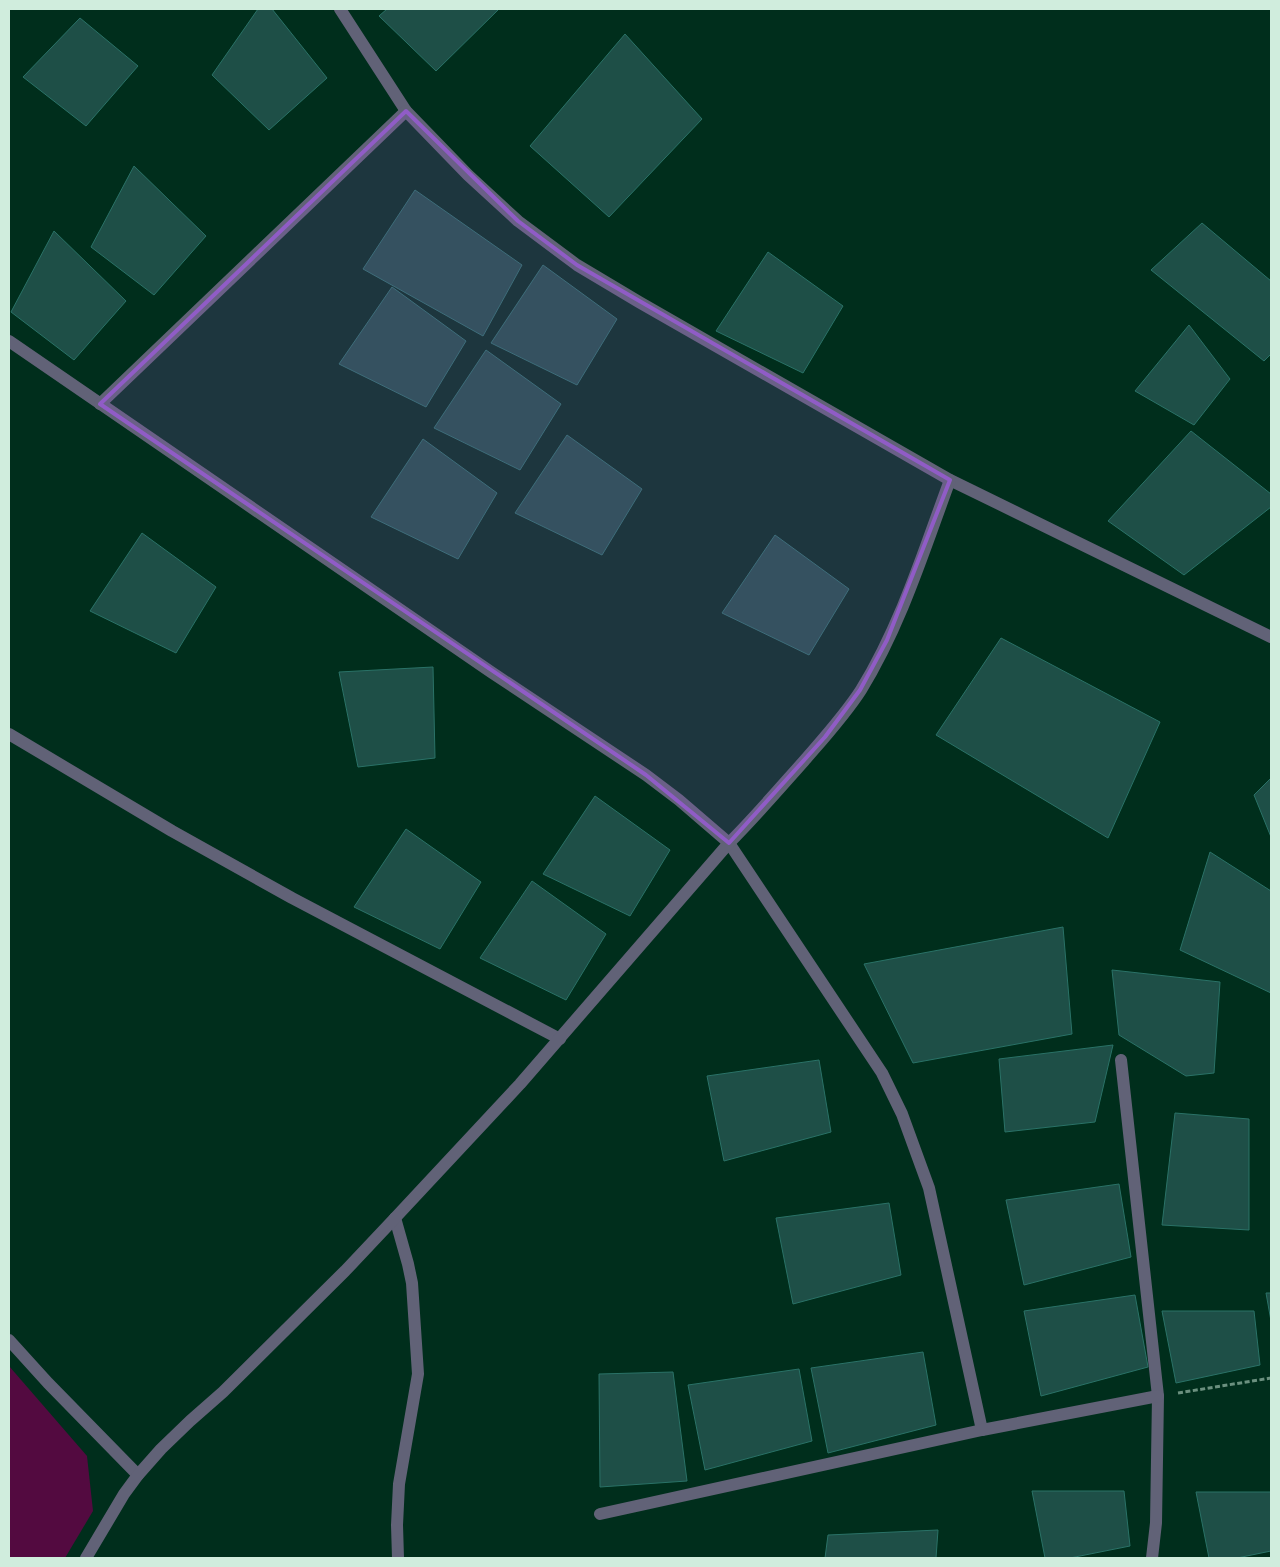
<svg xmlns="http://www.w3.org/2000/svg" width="1280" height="1567" font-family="Roboto,sans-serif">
<rect width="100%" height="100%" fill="#002e1c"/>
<!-- green -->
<polygon fill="#530a40" points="9,1366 87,1456 93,1511 65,1558 9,1558"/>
<!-- building -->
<g fill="#1e4f47" stroke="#2a7267">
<polygon points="258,9 272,9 327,78 269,130 212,75"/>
<polygon points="387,9 499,9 436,71 379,16"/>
<polygon points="80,18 138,66 86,126 23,77"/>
<polygon points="625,34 702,119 609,217 530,146"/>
<polygon points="134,166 206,236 154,295 91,247"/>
<polygon points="415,190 522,265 483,336 363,269"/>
<polygon points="1202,223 1271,281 1271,354 1264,361 1151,270"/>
<polygon points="54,231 126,301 74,360 11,312"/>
<polygon points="768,252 843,306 803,373 716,331"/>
<polygon points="543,265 617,319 577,385 491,343"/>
<polygon points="392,287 466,341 426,407 339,364"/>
<polygon points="1189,325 1230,379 1194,425 1135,391"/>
<polygon points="486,350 561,404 520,470 434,428"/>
<polygon points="1191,431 1271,494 1271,507 1184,575 1108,521"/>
<polygon points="567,435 642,489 602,555 515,513"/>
<polygon points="423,439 497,493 458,559 371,517"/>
<polygon points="142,533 216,587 176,653 90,611"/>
<polygon points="775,535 849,589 809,655 722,613"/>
<polygon points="1001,638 1160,722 1108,838 936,735"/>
<polygon points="433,667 435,758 358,767 339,672"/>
<polygon points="1271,778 1271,837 1254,795"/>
<polygon points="595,796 670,850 630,916 543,874"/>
<polygon points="406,829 481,882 440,949 354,907"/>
<polygon points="1210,852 1271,891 1271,993 1180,950"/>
<polygon points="532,881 606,934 566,1000 480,958"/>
<polygon points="1063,927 1072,1034 913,1063 864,964"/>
<polygon points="1112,970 1220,982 1214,1073 1186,1076 1119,1035"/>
<polygon points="1113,1045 1095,1122 1005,1132 999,1059"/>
<polygon points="819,1060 831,1132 724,1161 707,1076"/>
<polygon points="1175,1113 1249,1119 1249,1230 1162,1225"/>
<polygon points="1119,1184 1131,1257 1024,1285 1006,1200"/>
<polygon points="889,1203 901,1275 793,1304 776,1218"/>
<polygon points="1266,1293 1271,1293 1271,1321"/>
<polygon points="1135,1295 1148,1367 1041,1396 1024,1311"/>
<polygon points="1162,1311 1254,1311 1260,1365 1176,1383"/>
<polygon points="923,1352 936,1425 828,1453 811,1368"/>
<polygon points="799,1369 812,1441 705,1470 688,1385"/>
<polygon points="673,1372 687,1481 600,1487 599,1374"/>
<polygon points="1032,1491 1124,1491 1130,1546 1070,1558 1045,1558"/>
<polygon points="1196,1492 1271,1492 1271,1551 1237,1558 1209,1558"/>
<polygon points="938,1530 936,1558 825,1558 828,1535"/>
</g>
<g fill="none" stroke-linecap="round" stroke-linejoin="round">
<!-- path -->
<polyline stroke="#6b907f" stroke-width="3" stroke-dasharray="5 2.5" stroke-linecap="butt" points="1178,1393 1271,1378"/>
<!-- minor -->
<g stroke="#616277" stroke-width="12">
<polyline points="340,9 406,111 468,175 518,221 577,265 639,302 950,480 1271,637"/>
<polyline points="9,341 491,672 646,775 679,800 729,843 882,1073 902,1114 929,1188 982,1430"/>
<polyline points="100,404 406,111"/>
<polyline points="9,734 172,831 292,898 560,1039"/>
<polyline points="1121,1060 1158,1396 1156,1523 1152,1558"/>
<polyline points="395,1218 408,1264 412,1283 418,1374 399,1484 397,1525 398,1558"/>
<polyline points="9,1340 48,1383 138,1475"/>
<polyline points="600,1514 982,1430 1158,1396"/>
<path d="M86,1558L124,1494L138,1475L161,1449L190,1421L223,1392L345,1271L395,1218L520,1084L729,843C755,817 779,789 804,761C823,739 845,715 861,690C901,625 924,550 950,480"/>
</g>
</g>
<!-- marked area -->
<path fill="#905cc6" fill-opacity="0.2" stroke="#905cc6" stroke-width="4" stroke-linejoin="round" d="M406,111L518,221L577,265L950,480L887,640L860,690L825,737L729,843L646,775L100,404Z"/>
<!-- border -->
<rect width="1280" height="1567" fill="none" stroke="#d0eddd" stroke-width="20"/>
</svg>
